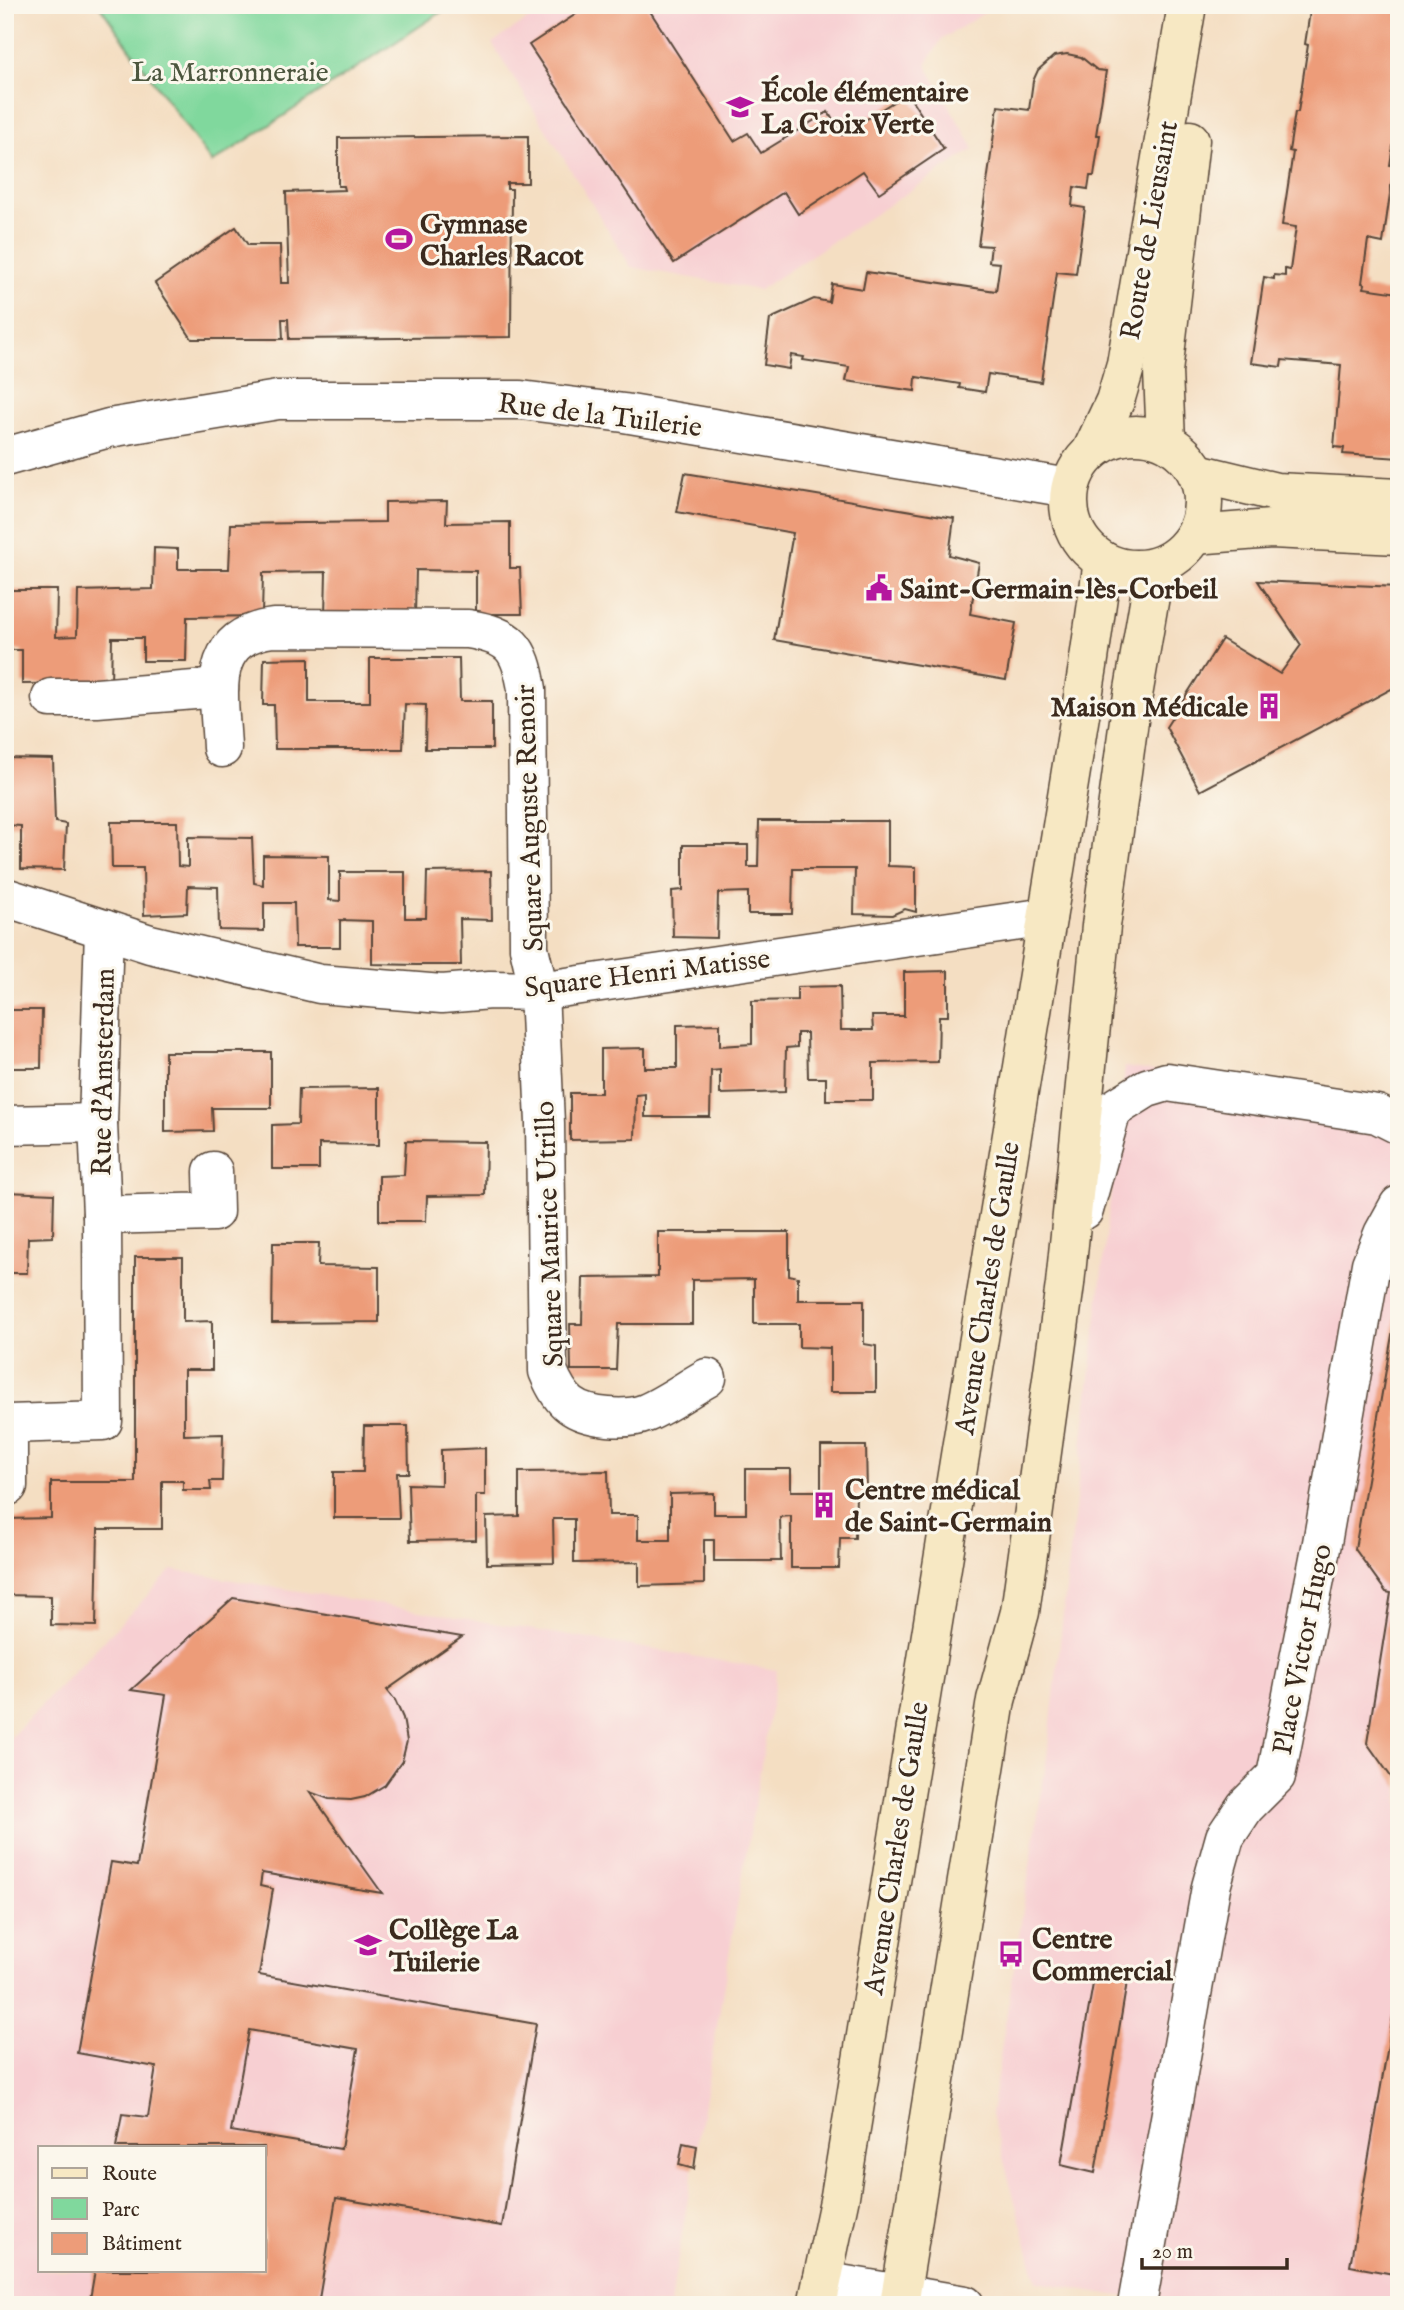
<svg xmlns="http://www.w3.org/2000/svg" width="1404" height="2310" font-family="'IM FELL English',serif">
<rect width="100%" height="100%" fill="#fbf7ec"/>
<filter id="ink" filterUnits="userSpaceOnUse"><feTurbulence type="fractalNoise" baseFrequency=".0143" numOctaves="2"/><feDisplacementMap in="SourceGraphic" scale="14" xChannelSelector="R" yChannelSelector="G"/><feConvolveMatrix kernelMatrix="1 2 1 2 8 2 1 2 1" color-interpolation-filters="sRGB"/></filter>
<filter id="wash" filterUnits="userSpaceOnUse"><feTurbulence type="fractalNoise" baseFrequency=".00686" numOctaves="4" result="noise"/><feDisplacementMap in="SourceGraphic" scale="28" xChannelSelector="R" yChannelSelector="G"/><feGaussianBlur stdDeviation="1.57" result="paint"/><feColorMatrix in="noise" values="0 0 0 0 0 0 0 0 0 0 0 0 0 0 0 0 0 1.4 0 .05"/><feComposite in="paint" operator="in"/></filter>
<g filter="url(#wash)">
<rect width="100%" height="100%" fill="#f4dec2"/>
<!-- built -->
<g fill="#f7cfd2" fill-rule="evenodd">
<polygon points="550,5 997,5 941,40 926,65 974,149 759,290 631,267 492,43"/>
<polygon points="1125,1067 1399,1107 1399,2305 1174,2305 1037,2282 991,2114 1047,1757"/>
<path d="M172,1570L777,1670L670,2305H5V1743ZM40,2147H264V2270H40Z"/>
</g>
<!-- green -->
<polygon fill="#80d89d" stroke="#5e815e" stroke-width="2" points="99,5 452,5 212,163"/>
<g id="blocks">
<!-- building -->
<g fill="#ed9c79" fill-rule="evenodd">
<polygon points="590,5 646,5 734,141 748,133 761,153 828,112 842,135 907,93 944,149 879,193 863,171 798,214 784,192 674,263 529,45"/>
<polygon points="1311,5 1399,5 1399,135 1395,134 1390,165 1394,166 1383,243 1368,240 1362,283 1365,284 1364,288 1399,293 1399,458 1343,454 1344,448 1334,447 1341,365 1282,360 1281,367 1251,363 1264,277 1274,279 1274,275 1285,276 1285,269 1290,270 1296,227 1282,225 1293,152 1289,151 1295,112 1298,112 1308,45 1305,44"/>
<polygon points="1067,54 1081,57 1097,70 1106,71 1096,135 1100,135 1094,176 1090,176 1088,189 1074,187 1072,206 1085,208 1076,274 1057,272 1041,382 988,374 985,392 959,388 960,384 916,377 915,391 846,381 849,367 803,360 804,357 791,355 789,369 764,365 770,319 814,299 829,302 832,284 863,289 866,272 996,291 1000,263 989,262 991,246 978,245 998,106 1029,110 1033,81 1038,70 1054,56"/>
<polygon points="528,136 528,183 507,183 507,189 512,189 511,337 289,339 288,319 282,319 283,339 192,339 155,283 236,227 248,245 280,245 281,283 289,283 286,192 345,190 344,186 338,186 338,138"/>
<polygon points="685,473 954,518 949,555 979,563 970,614 1016,623 1006,680 774,640 793,533 677,512"/>
<polygon points="447,501 446,523 510,522 510,568 520,568 522,614 476,614 476,571 416,570 415,615 325,616 326,572 263,573 262,616 187,617 186,661 143,661 143,638 112,638 111,683 22,684 22,650 5,650 5,590 57,590 56,637 77,636 78,591 153,589 154,548 178,549 178,569 229,569 231,524 385,522 385,502"/>
<polygon points="1258,581 1399,587 1399,685 1200,791 1166,727 1222,639 1280,674 1301,645"/>
<polygon points="309,658 309,702 370,702 370,658 459,658 460,701 492,701 492,749 425,749 426,705 405,704 403,749 275,749 274,705 263,705 264,659"/>
<polygon points="5,758 53,759 55,822 66,824 64,870 21,869 21,826 5,825"/>
<polygon points="759,821 888,821 888,866 916,867 916,912 905,909 892,915 854,914 855,869 793,869 792,914 748,914 748,892 718,893 717,938 673,937 672,891 683,890 683,845 748,845 748,867 758,867"/>
<polygon points="111,822 177,822 178,866 188,867 188,837 252,838 254,883 263,885 263,855 329,856 329,900 340,901 340,872 405,872 405,918 426,918 427,872 491,871 492,920 460,919 461,965 416,965 372,964 372,921 340,920 340,947 295,947 294,903 264,903 264,931 219,930 218,887 188,886 187,913 144,915 143,868 112,868"/>
<polygon points="948,971 948,1016 939,1016 938,1062 873,1063 873,1100 826,1100 826,1078 808,1078 807,1033 797,1033 797,1047 786,1048 785,1092 720,1094 720,1070 711,1071 710,1117 645,1117 645,1094 636,1095 635,1139 570,1140 570,1093 601,1093 601,1049 645,1048 645,1068 677,1068 677,1025 720,1024 720,1046 752,1044 752,1001 797,1000 797,987 840,986 841,1030 873,1030 872,1016 904,1016 904,972"/>
<polygon points="5,1010 42,1010 41,1068 5,1068"/>
<polygon points="165,1052 271,1052 271,1108 212,1108 213,1131 165,1132"/>
<polygon points="379,1088 379,1145 319,1144 319,1169 272,1169 272,1125 298,1124 299,1089"/>
<polygon points="406,1141 486,1142 485,1195 427,1196 426,1221 379,1221 379,1176 404,1175"/>
<polygon points="7,1192 54,1194 53,1237 28,1238 27,1273 5,1273"/>
<polygon points="658,1232 789,1232 789,1275 798,1277 798,1300 864,1300 864,1344 876,1346 876,1392 830,1392 830,1348 799,1347 799,1324 754,1324 754,1279 692,1280 692,1324 618,1324 616,1370 571,1370 570,1324 582,1324 583,1278 658,1277"/>
<polygon points="273,1243 319,1243 318,1266 379,1267 379,1322 272,1323"/>
<polygon points="135,1257 183,1257 183,1322 212,1321 212,1370 184,1370 184,1435 223,1434 222,1481 210,1481 211,1490 183,1490 183,1481 162,1481 162,1529 98,1529 96,1626 51,1625 51,1596 5,1595 5,1519 51,1518 51,1482 135,1482"/>
<polygon points="1397,1306 1399,1307 1399,1788 1367,1743 1391,1593 1386,1592 1355,1549"/>
<polygon points="364,1426 408,1426 409,1473 397,1473 399,1518 334,1518 334,1472 363,1472"/>
<polygon points="821,1446 866,1446 867,1493 856,1494 855,1538 840,1538 839,1568 791,1568 791,1516 780,1517 781,1561 714,1561 714,1540 704,1540 704,1584 639,1586 639,1562 574,1563 574,1519 553,1519 554,1563 487,1564 486,1517 519,1516 519,1472 608,1471 609,1515 638,1515 638,1540 670,1540 670,1494 714,1493 714,1514 746,1514 746,1469 791,1469 791,1491 821,1491"/>
<polygon points="485,1448 485,1495 476,1495 476,1540 410,1541 408,1484 441,1485 441,1450"/>
<path d="M233,1598L462,1637L387,1690L395,1700L403,1718L407,1741L402,1761L385,1785L365,1797L351,1800L329,1799L310,1792L382,1893L262,1873L260,1886L273,1889L259,1975L536,2024L502,2226L336,2198L318,2305H89L95,2270H264V2147H116L122,2114L148,2117L156,2067L77,2053L111,1862L137,1866L166,1695L131,1690ZM249,2030L358,2049L341,2149L231,2131Z"/>
<polygon points="1096,1967 1129,1970 1095,2173 1061,2165"/>
<polygon points="1397,1993 1399,1993 1399,2275 1350,2266"/>
<polygon points="683,2143 697,2146 694,2169 679,2165"/>
</g>
</g>
</g>
<g filter="url(#ink)">
<use href="#blocks" fill-opacity="0" stroke="#574537" stroke-width="2"/>
<g fill="none" stroke-linecap="round" stroke-linejoin="round">
<!-- minor casing -->
<g stroke="#574537" stroke-width="41">
<g id="minor">
<polyline points="51,698 97,698 219,688"/>
<path d="M222,748C220,695 204,637 273,628L468,629C511,636 520,647 527,689L529,948L539,991L545,1123L548,1371C561,1403 574,1414 608,1417C620,1418 634,1418 646,1413C667,1404 687,1389 707,1378"/>
<polyline points="5,897 150,944 320,984 442,994 490,990 539,991 1047,917"/>
<polyline points="5,1125 98,1123"/>
<polyline points="1084,1210 1112,1110 1147,1088 1167,1082 1377,1114 1399,1125"/>
<polyline points="102,1215 214,1212 213,1171"/>
<polyline points="8,1486 8,1424 103,1421 102,1215 98,1123 104,929"/>
<polyline points="822,2281 965,2305"/>
<polyline points="1137,2305 1211,1887 1225,1837 1245,1807 1276,1776 1322,1543 1371,1264 1383,1234 1399,1205"/>
</g>
</g>
<!-- tertiary casing -->
<g stroke="#574537" stroke-width="41">
<polyline id="tertiary" points="5,457 109,428 278,400 521,400 624,413 1069,488"/>
</g>
<!-- secondary casing -->
<g stroke="#574537" stroke-width="41">
<g id="secondary">
<circle cx="1136" cy="502" r="67"/>
<polyline points="1166,441 1163,372 1190,140"/>
<polyline points="1092,450 1115,401 1126,364 1187,5"/>
<polyline points="1197,473 1276,492 1399,498"/>
<polyline points="1195,535 1271,529 1399,535"/>
<polyline points="817,2305 840,2196 1088,666 1103,561"/>
<polyline points="899,2305 996,1700 1020,1612 1065,1284 1101,926 1130,713 1155,567"/>
</g>
</g>
<!-- minor -->
<use href="#minor" stroke="#fff" stroke-width="38"/>
<!-- tertiary -->
<use href="#tertiary" stroke="#fff" stroke-width="38"/>
<!-- secondary -->
<use href="#secondary" stroke="#f7e8c3" stroke-width="38"/>
</g>
</g>
<!-- icons -->
<defs>
<g id="school-bare" transform="scale(2.1)"><path d="M0-5L7-2L0 1L-7-2ZM-4 1L0 2.5L4 1V4Q0 6-4 4Z" fill="#b5179e" stroke="#fbf7ec" stroke-width="2.5" paint-order="stroke"/></g>
<g id="stadium-bare" transform="scale(2.1)"><path d="M0-5a6.5 5 0 1 0 0 10a6.5 5 0 1 0 0-10ZM-3.5-1.8h7v3.6h-7Z" fill="#b5179e" stroke="#fbf7ec" stroke-width="2.5" paint-order="stroke"/></g>
<g id="civic-bare" transform="scale(2.1)"><path d="M-.6-6.5H3V-4.5H.6V-3L4-1V1h2V6H-6V1h2V-1L-.6-3ZM-1.2 2.5V6h2.4V2.5Z" fill="#b5179e" stroke="#fbf7ec" stroke-width="2.5" paint-order="stroke"/></g>
<g id="building-bare" transform="scale(2.1)"><path d="M-4-6H4V6H1V3H-1V6H-4ZM-2.5-4.3h1.7v1.8h-1.7ZM.8-4.3h1.7v1.8H.8ZM-2.5-1h1.7V.8h-1.7ZM.8-1h1.7V.8H.8Z" fill="#b5179e" stroke="#fbf7ec" stroke-width="2.5" paint-order="stroke"/></g>
<g id="bus-bare" transform="scale(2.1)"><path d="M-5-6H5V4H4V6H2V4H-2V6H-4V4H-5ZM-3.5-4V0h7V-4ZM-3.5 1.2v1.5H-2V1.2ZM2 1.2v1.5H3.5V1.2Z" fill="#b5179e" stroke="#fbf7ec" stroke-width="2.5" paint-order="stroke"/></g>
</defs>
<g fill-rule="evenodd">
<use href="#school-bare" x="740" y="107"/>
<use href="#stadium-bare" x="399" y="239"/>
<use href="#civic-bare" x="879" y="588"/>
<use href="#building-bare" x="1269" y="706"/>
<use href="#building-bare" x="824" y="1505"/>
<use href="#school-bare" x="368" y="1945"/>
<use href="#bus-bare" x="1011" y="1954"/>
</g>
<g text-anchor="middle" stroke-width="6" stroke-linejoin="round" paint-order="stroke">
<!-- park labels -->
<g font-size="28" fill="#4c563e" stroke="#fbf7ec">
<text x="230" y="81">La Marronneraie</text>
</g>
<!-- poi labels -->
<g font-size="28" font-weight="bold" fill="#3b2a1e" stroke="#fbf7ec" text-anchor="start">
<text x="761" y="101">École élémentaire<tspan x="761" dy="32">La Croix Verte</tspan></text>
<text x="420" y="233">Gymnase<tspan x="420" dy="32">Charles Racot</tspan></text>
<text x="900" y="598">Saint-Germain-lès-Corbeil</text>
<text x="1248" y="716" text-anchor="end">Maison Médicale</text>
<text x="845" y="1499">Centre médical<tspan x="845" dy="32">de Saint-Germain</tspan></text>
<text x="389" y="1939">Collège La<tspan x="389" dy="32">Tuilerie</tspan></text>
<text x="1032" y="1948">Centre<tspan x="1032" dy="32">Commercial</tspan></text>
</g>
<!-- street labels -->
<g font-size="28" fill="#3b2a1e" stroke="#fbf7ec">
<text transform="translate(1148 230) rotate(-80)" y="10">Route de Lieusaint</text>
<text transform="translate(600 414) rotate(7)" y="10">Rue de la Tuilerie</text>
<text transform="translate(528 818) rotate(-92)" y="10">Square Auguste Renoir</text>
<text transform="translate(647 972) rotate(-7)" y="10">Square Henri Matisse</text>
<text transform="translate(102 1072) rotate(-89)" y="10">Rue d'Amsterdam</text>
<text transform="translate(548 1234) rotate(-92)" y="10">Square Maurice Utrillo</text>
<text transform="translate(986 1288) rotate(-81)" y="10">Avenue Charles de Gaulle</text>
<text transform="translate(1301 1649) rotate(-79)" y="10">Place Victor Hugo</text>
<text transform="translate(895 1848) rotate(-81)" y="10">Avenue Charles de Gaulle</text>
</g>
</g>
<!-- margin -->
<rect width="1404" height="2310" fill="none" stroke="#fbf7ec" stroke-width="28"/>
<!-- legend -->
<rect x="38" y="2146" width="228" height="126" fill="#fbf7ec" stroke="#aea59a" stroke-width="2"/>
<rect x="52" y="2168" width="35" height="10" fill="#f7e8c3" stroke="#aea59a" stroke-width="2"/>
<text x="102" y="2180" font-size="21" fill="#3b2a1e">Route</text>
<rect x="52" y="2198" width="35" height="21" fill="#80d89d" stroke="#aea59a" stroke-width="2"/>
<text x="102" y="2216" font-size="21" fill="#3b2a1e">Parc</text>
<rect x="52" y="2233" width="35" height="21" fill="#ed9c79" stroke="#aea59a" stroke-width="2"/>
<text x="102" y="2250" font-size="21" fill="#3b2a1e">Bâtiment</text>
<!-- scale -->
<path d="M1142 2258v10h145v-10" fill="none" stroke="#3b2a1e" stroke-width="3.5"/>
<text x="1152" y="2258" font-size="21" fill="#3b2a1e" stroke="#fbf7ec" stroke-width="5" paint-order="stroke">20 m</text>
</svg>
